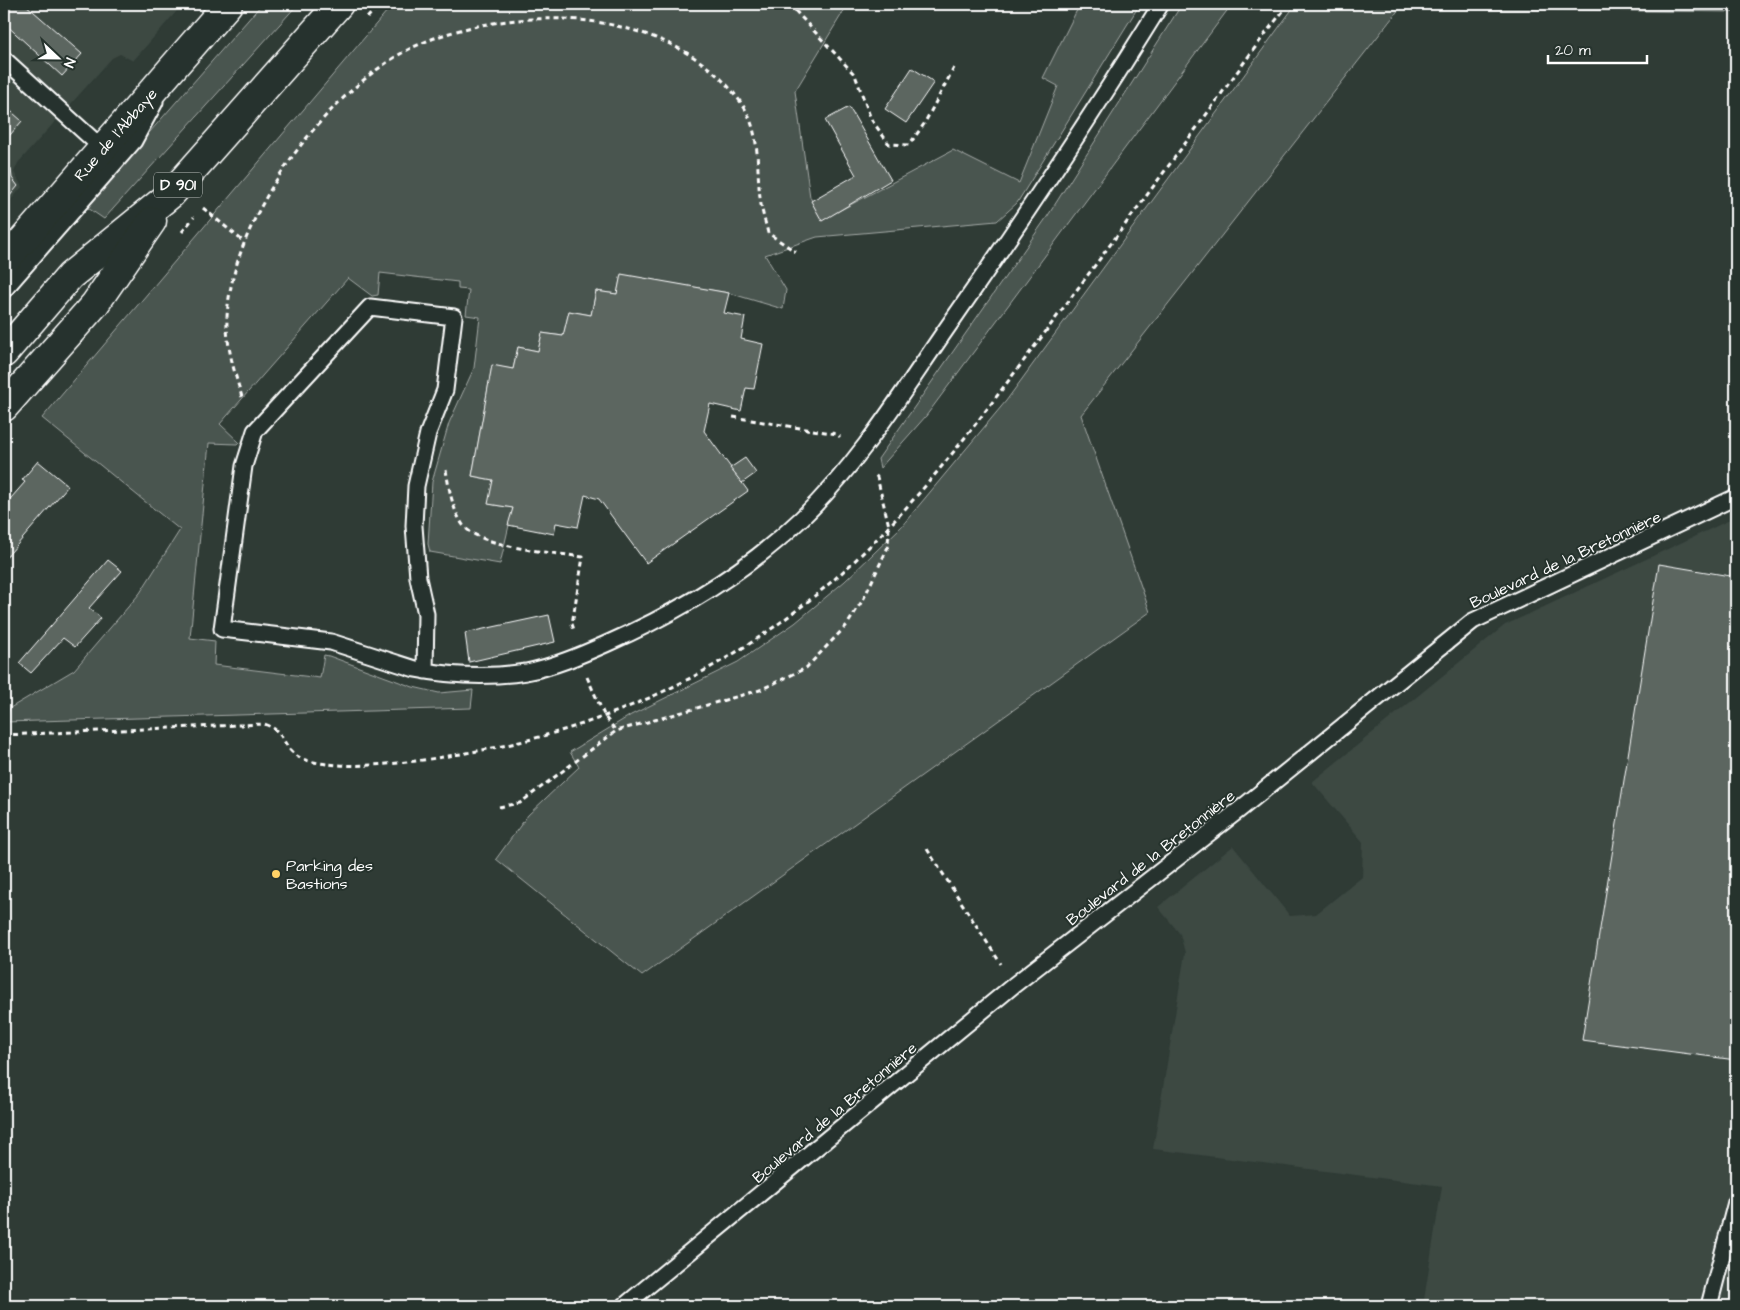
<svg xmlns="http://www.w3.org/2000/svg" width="1740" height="1310" font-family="'Architects Daughter',sans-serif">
<rect width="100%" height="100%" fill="#2f3b35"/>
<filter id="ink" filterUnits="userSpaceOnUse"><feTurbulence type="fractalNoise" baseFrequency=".02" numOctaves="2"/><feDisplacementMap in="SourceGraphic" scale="10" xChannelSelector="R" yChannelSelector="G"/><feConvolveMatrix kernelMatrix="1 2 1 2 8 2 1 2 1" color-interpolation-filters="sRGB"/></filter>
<g filter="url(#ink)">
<!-- built -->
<g fill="#3c4842">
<polygon points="4,4 183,4 133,61 120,54 112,58 18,163 14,172 22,187 4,208"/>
<polygon points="1736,517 1736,1306 1423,1306 1442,1186 1153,1149 1185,953 1180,934 1158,907 1233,846 1290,916 1316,914 1362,877 1363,842 1312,782 1505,625"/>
</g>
<!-- green -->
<g fill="#4a544f" stroke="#a4aaa7">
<polygon points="262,4 298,4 104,219 85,206"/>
<polygon points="393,4 848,4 795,91 810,197 822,220 953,150 1019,183 1058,86 1043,78 1080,4 1140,4 1017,203 997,221 817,237 765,255 786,290 783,309 729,293 621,275 617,294 596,291 591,315 569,311 563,336 542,333 538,351 518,347 513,369 492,366 472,476 493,480 489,504 513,508 500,564 430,552 428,544 432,482 449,423 474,368 480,317 466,315 469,290 458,289 458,282 380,273 378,295 372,296 348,278 220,424 239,442 237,444 209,443 190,638 215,641 214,665 320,678 324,655 329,656 413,687 439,693 473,690 471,708 5,722 10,708 74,670 140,593 180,530 42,418"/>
<polygon points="1182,4 1232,4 926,416 880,468 878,459 1047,217"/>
<polygon points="1296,4 1736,4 1736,12 1400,8 1081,415 1150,612 642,976 496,859 528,815 579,767 570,752 631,715 738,662 795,623 845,581 901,527 1006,401"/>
</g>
<!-- building -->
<g fill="#5b6661" stroke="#fff">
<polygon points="14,4 25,4 82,54 62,76 4,23 4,15"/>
<polygon points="912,68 934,82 906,123 885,109"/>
<polygon points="4,105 22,121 4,142"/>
<polygon points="849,107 891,180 822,221 811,201 856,175 825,120"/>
<polygon points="11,169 12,178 18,186 4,203 4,177"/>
<polygon points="621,274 729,293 724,313 745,317 741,339 763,344 754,389 746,388 741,411 710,404 704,431 748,491 646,563 599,499 585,495 578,527 556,523 554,534 508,525 513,508 488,504 493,480 472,476 492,365 513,369 518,347 538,351 542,333 563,336 569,311 591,315 596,291 617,294"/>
<polygon points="745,458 756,473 742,483 730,468"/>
<polygon points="38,461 68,486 4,560 4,506 25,482 22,480"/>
<polygon points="108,560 122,571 89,608 101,618 75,647 63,638 31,673 19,663"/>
<polygon points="1659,564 1736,577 1736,1060 1582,1040"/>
<polygon points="549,615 555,642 469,662 465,633"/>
</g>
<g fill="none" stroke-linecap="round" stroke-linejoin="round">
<!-- lane casing -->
<g stroke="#fff" stroke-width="19">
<g id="lane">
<polyline points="4,59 102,148"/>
<polyline points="4,290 134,141 155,102"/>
<path d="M425,671L426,614L418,578L414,526L416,486L428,433L445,390L454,317L370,307L255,431L244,466L222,629L331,642L415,669C451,676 489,678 526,672C553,667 581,655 606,644C677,613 746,572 802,518C859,463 902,393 947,328C1021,222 1093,114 1161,4"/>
<polyline points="624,1306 1014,985 1239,810 1473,621 1736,497"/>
<polyline points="1709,1306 1736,1202"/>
</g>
</g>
<!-- primary casing -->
<g stroke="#fff" stroke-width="31">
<g id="primary">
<polyline points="4,262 228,4"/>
<polyline points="4,353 70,276 171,194 339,4"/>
<polyline points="4,407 95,304 152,221"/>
</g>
</g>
<!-- path -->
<g stroke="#fff" stroke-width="3" stroke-dasharray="5 4" stroke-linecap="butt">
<polyline points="789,4 855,75 871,119 889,144 909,145 924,124 955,66"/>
<polyline points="367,18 380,4"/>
<polyline points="203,208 244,242"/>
<polyline points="182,232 194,217"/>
<path d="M242,397C234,371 226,345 227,317C232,220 319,101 402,53C462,19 555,10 621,27C670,39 713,62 742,104C761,132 756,165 760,197C761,209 765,221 768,233L796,252"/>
<polyline points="733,417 837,434 840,437"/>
<path d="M446,470C449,488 452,509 463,525C478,547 555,553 583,557L572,624L574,630"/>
<polyline points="587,677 605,717 616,731"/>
<path d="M4,735L264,724C289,731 280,754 309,761C361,773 440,758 493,748C605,725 712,677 802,606C882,544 946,464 1006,384C1070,300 1132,215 1195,130C1226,88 1256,44 1289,4"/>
<polyline points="499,807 520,803 616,731 760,690 806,668 847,625 864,598 888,547 889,526 877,477 873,473"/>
<polyline points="927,849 1001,964"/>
</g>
<!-- lane -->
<use href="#lane" stroke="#26332d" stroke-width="15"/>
<!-- primary -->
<use href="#primary" stroke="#26332d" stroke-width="28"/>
</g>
</g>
<!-- markers -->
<circle fill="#ffd166" stroke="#26332d" stroke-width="2" cx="276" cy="874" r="5"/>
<g text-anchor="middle" stroke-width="4" stroke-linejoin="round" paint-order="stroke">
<!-- shield labels -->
<rect fill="#26332d" stroke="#bec2c0" stroke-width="1" x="154" y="172.5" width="48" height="25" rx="4"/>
<g font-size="15" font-weight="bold" fill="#fff">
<text x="178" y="190">D 901</text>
</g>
<!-- street labels -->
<g font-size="16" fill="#fff" stroke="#26332d">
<text transform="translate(115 134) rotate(-49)" y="6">Rue de l'Abbaye</text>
<text transform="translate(1565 559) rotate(-25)" y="6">Boulevard de la Bretonnière</text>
<text transform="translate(1150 857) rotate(-38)" y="6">Boulevard de la Bretonnière</text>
<text transform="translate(834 1112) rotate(-40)" y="6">Boulevard de la Bretonnière</text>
</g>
<!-- poi labels -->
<g font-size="16" fill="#fff" stroke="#26332d" text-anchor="start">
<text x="286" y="871">Parking des<tspan x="286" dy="18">Bastions</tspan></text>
</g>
</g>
<!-- margin -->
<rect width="1740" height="1310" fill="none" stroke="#26332d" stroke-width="20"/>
<rect x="10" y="10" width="1720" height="1290" fill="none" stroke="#fff" stroke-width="2" filter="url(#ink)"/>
<!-- north arrow -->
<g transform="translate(58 58) rotate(112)" stroke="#26332d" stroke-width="4" paint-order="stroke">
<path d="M0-4L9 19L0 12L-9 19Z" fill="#ffffff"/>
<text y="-8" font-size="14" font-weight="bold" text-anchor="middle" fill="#ffffff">N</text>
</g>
<!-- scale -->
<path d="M1548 55v8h99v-8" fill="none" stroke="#ffffff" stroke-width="2.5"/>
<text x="1555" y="55" font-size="15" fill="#ffffff" stroke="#26332d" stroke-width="4" paint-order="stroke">20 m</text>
</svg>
